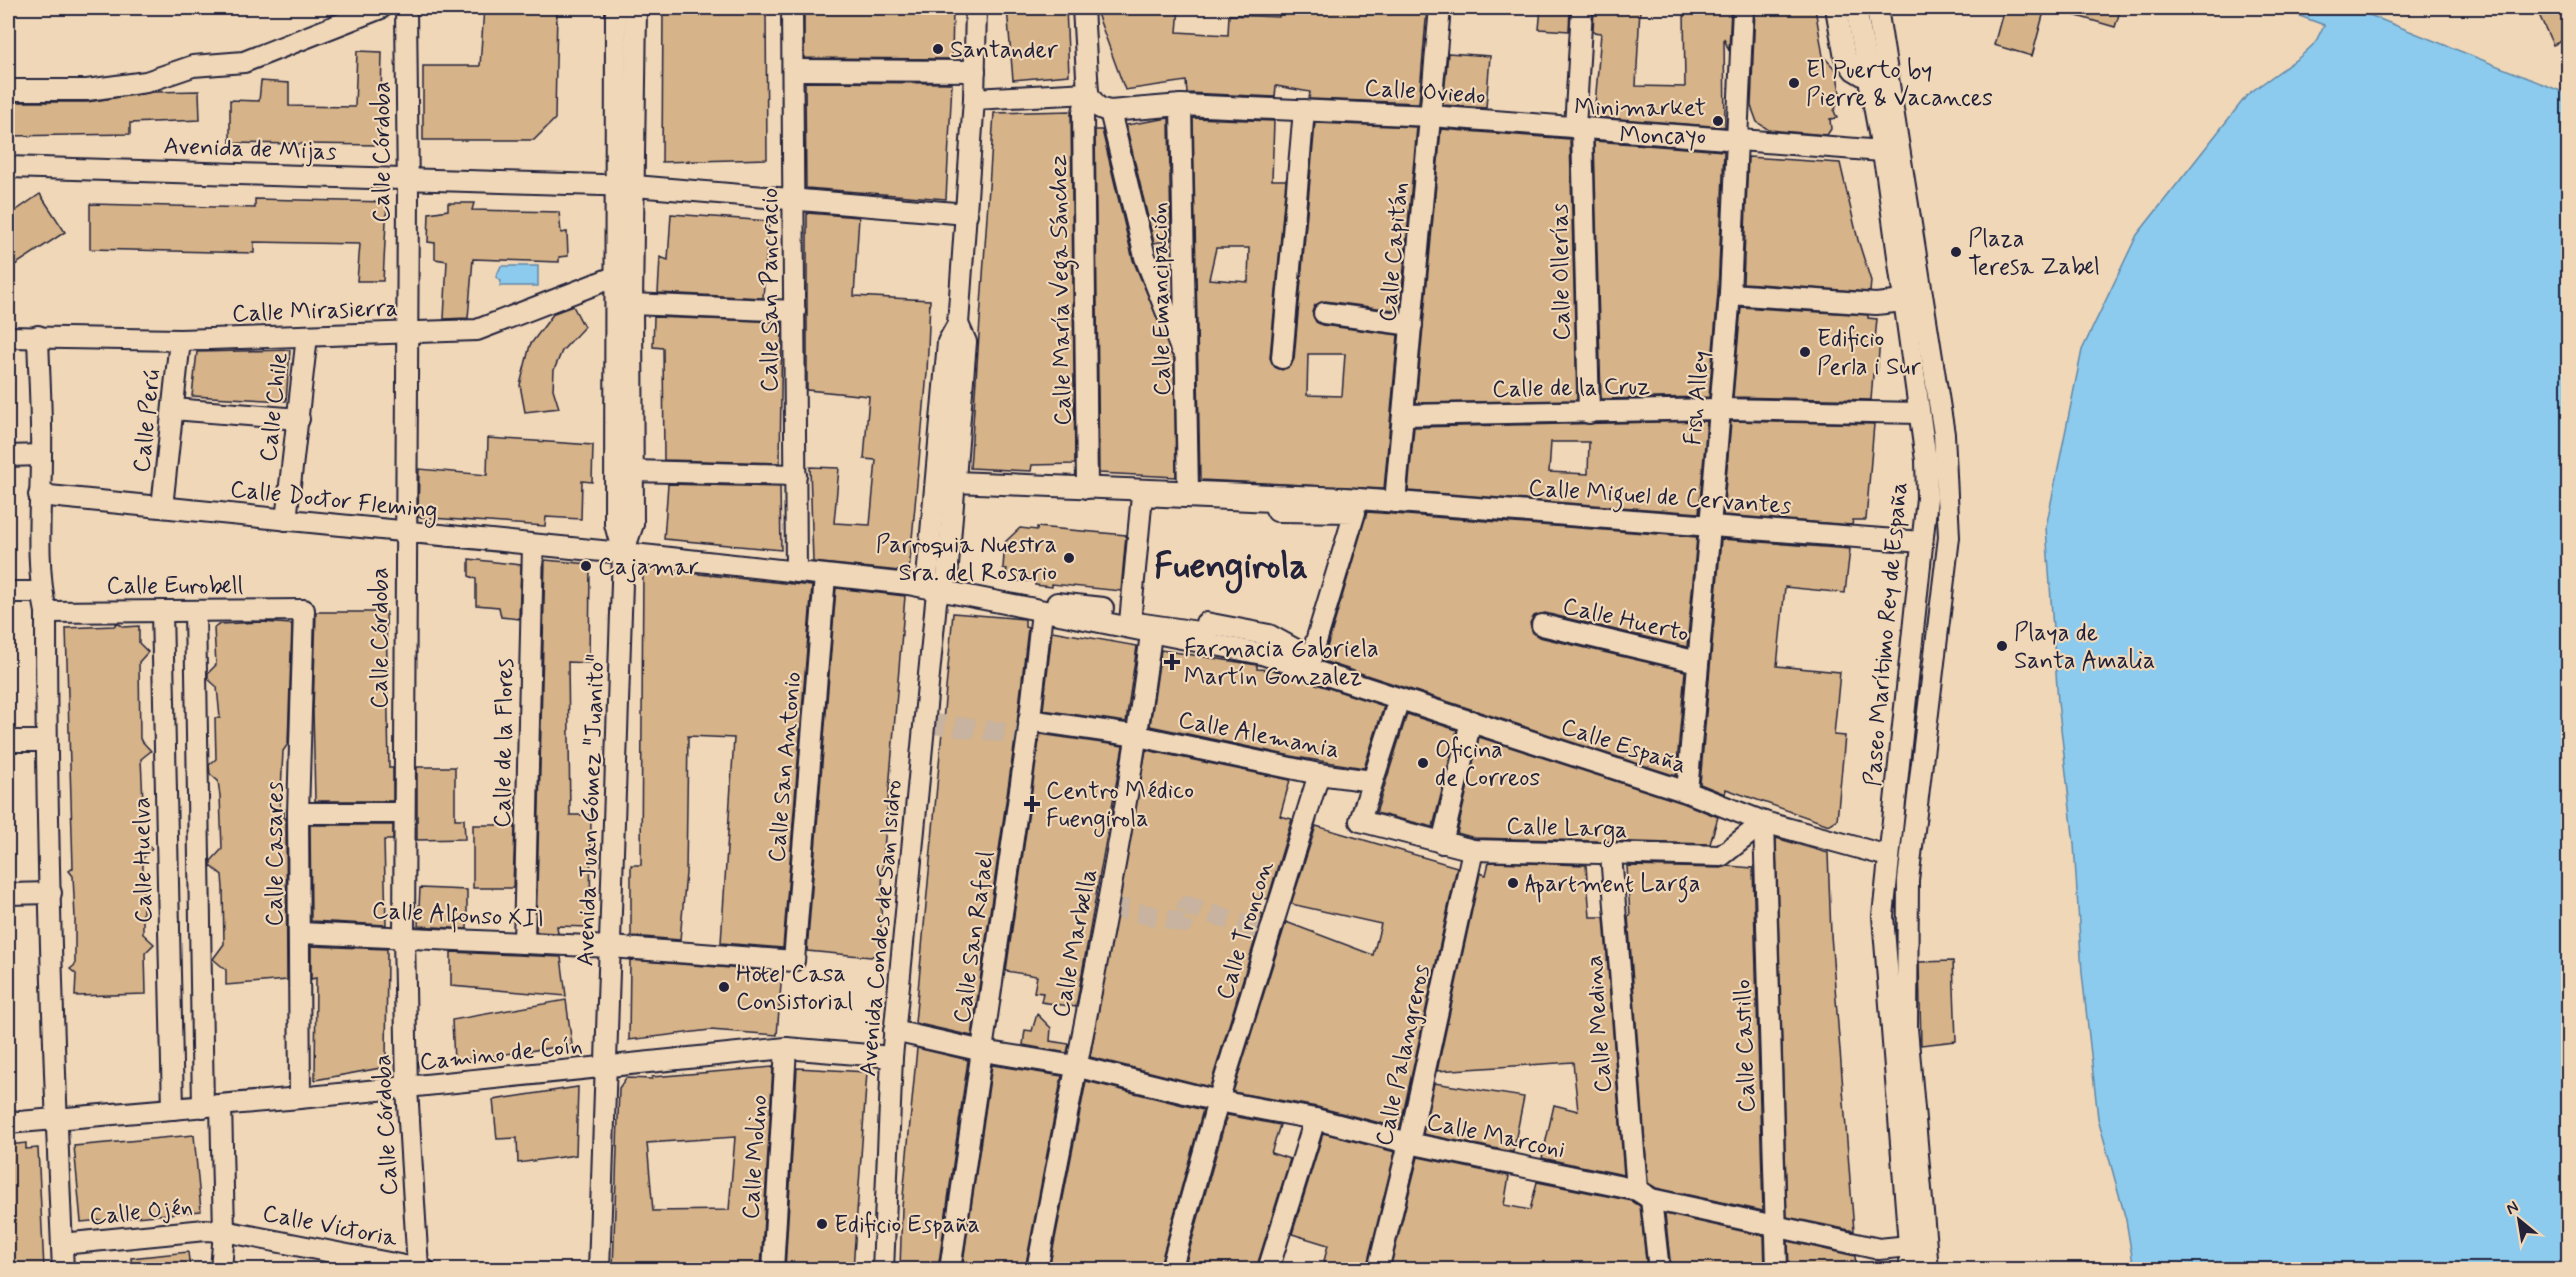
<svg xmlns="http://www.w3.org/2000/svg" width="2576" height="1277" font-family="Mynerve,sans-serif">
<rect width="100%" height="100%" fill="#f0d7b8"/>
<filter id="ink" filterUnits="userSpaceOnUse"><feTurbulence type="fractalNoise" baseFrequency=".0167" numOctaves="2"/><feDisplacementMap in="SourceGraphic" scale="12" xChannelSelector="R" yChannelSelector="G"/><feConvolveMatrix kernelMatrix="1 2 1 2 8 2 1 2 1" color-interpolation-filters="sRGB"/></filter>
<g filter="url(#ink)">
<!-- water -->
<g fill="#8ccbed" stroke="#6287a6" stroke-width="1.5">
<polygon points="2278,8 2352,8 2568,94 2568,1269 2134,1269 2126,1220 2098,1118 2082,973 2074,844 2058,702 2046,527 2082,350 2137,235 2248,94 2301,56 2315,43 2324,25"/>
<polygon points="501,266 538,266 538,286 500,286 501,281 496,277"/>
</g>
<!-- building -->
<g fill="#d6b388" stroke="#22223b" stroke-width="1.5" fill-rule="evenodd">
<polygon points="484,8 557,8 555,119 534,140 423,140 423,66 480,66"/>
<polygon points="663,8 766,8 767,159 662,162"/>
<polygon points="804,8 953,8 952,59 804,58"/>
<polygon points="1007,8 1066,8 1069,75 1013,80"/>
<polygon points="1095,8 1179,8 1177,32 1228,35 1229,15 1279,17 1279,8 1427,8 1419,103 1309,99 1310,92 1276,86 1275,97 1187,93 1186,81 1125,90"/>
<polygon points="1541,8 1570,8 1569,31 1539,29"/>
<polygon points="1594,8 1640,8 1636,86 1685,87 1684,8 1731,8 1729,51 1724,38 1725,127 1594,117 1601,33 1593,32"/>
<polygon points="1755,8 1815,8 1823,56 1836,70 1841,97 1834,111 1837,118 1830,119 1831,129 1827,135 1769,130 1757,122 1751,106"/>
<polygon points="2004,8 2045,8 2032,56 1994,45"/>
<polygon points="2063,8 2121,8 2115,27 2063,12"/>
<polygon points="2536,8 2568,8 2568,38 2553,45"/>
<polygon points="357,51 382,52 380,145 230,143 230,100 259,101 261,81 289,83 289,106 355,107"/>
<polygon points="1448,53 1490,56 1486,108 1443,105"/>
<polygon points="805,82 952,83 946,199 806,188"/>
<polygon points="199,91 200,120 130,123 130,134 8,136 8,102 87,102 153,92"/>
<polygon points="1071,111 1075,464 1032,465 1031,471 970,468 994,113"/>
<polygon points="1169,118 1171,240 1154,243 1126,125"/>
<path d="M1193,118L1274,121L1272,180H1286L1270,358L1275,367L1282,370L1291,365L1294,359L1315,123L1417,127L1400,311L1325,301L1315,305L1312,312L1316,322L1322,325L1398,335L1384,489L1200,480ZM1216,248H1249L1248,282L1209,279ZM1308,354H1345L1342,396L1307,395Z"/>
<polygon points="1441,129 1570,139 1577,400 1416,403"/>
<polygon points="1095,130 1102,130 1133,260 1174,358 1176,477 1099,473"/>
<polygon points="1594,141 1724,151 1718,293 1709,397 1601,399"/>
<polygon points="1748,157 1840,163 1858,240 1871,281 1870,292 1743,283"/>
<polygon points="40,194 65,232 15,265 8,254 8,216"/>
<polygon points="255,199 387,202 383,281 357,281 360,244 254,242 254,253 90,249 90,204 255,208"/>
<polygon points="448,203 474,203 472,210 559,212 561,233 567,232 568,256 559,257 559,262 473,259 468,318 444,319 447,261 435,259 435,243 428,242 429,213 448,210"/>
<polygon points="807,213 859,217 854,296 930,300 927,373 909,572 813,562 810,467 839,468 834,523 870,525 876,460 864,459 869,396 807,390"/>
<polygon points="671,214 769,221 763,298 658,293 660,257 668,260"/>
<polygon points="573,306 584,327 562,351 554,370 553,389 559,408 525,412 520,385 530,345 554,313"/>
<polygon points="1741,307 1868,315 1868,318 1877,319 1875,340 1880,340 1877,375 1873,374 1871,400 1733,397"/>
<polygon points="654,317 782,322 780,463 664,460 663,348 653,347"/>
<polygon points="290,350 286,401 192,396 197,352"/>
<path d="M1707,421L1699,513L1408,491L1414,427ZM1551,442H1589L1588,474L1549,472Z"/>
<polygon points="1731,421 1874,424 1866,520 1853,520 1852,525 1723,515"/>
<polygon points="488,438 593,445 592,482 582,481 581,519 546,517 545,526 418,517 419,469 487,475"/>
<polygon points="668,484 780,487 781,550 664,539"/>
<polygon points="1367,512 1697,537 1687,647 1545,613 1534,616 1530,623 1533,633 1539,637 1685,671 1676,776 1323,661"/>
<polygon points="1037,527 1126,535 1121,591 1052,584 1052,587 1035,585 1035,581 1018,581 1012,574 1006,574 1007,569 1003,568 1005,542 1020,528 1037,530"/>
<polygon points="1721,539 1850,549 1845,593 1785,587 1777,666 1840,672 1834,735 1845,736 1837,820 1829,825 1726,789 1725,794 1700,784"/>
<polygon points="469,559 521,565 519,619 501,617 499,607 476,605 476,579 469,576"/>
<polygon points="545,560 590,564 589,663 568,662 570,815 591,815 590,927 557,926 558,933 536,932"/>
<polygon points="643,568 812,586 783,948 721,943 734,738 688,736 686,873 680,940 631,936 631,865 641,865"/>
<polygon points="836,588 905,596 883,862 880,950 871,957 807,951"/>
<polygon points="316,612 386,612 389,768 393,768 393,801 315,801 313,710"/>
<polygon points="953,613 1025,619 1025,627 1028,628 1016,733 972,1036 915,1023"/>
<polygon points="261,622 292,624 288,744 283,751 280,810 284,809 284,818 286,818 287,980 226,985 226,970 213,959 224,944 223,888 222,875 211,866 211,861 222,849 220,796 218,781 210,774 209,765 216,759 215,718 220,718 217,687 208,679 208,673 216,665 214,628 220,624"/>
<polygon points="117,623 124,627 139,626 139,643 148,652 139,662 140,739 151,751 141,759 143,801 139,801 142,837 152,849 143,858 143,934 154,944 145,953 146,994 75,996 76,974 70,969 75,965 75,918 73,876 69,871 73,868 66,628 114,626"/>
<polygon points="1052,631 1137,646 1126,722 1043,710"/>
<polygon points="1161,650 1257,665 1257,669 1273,670 1384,706 1364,768 1296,757 1150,726"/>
<polygon points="1407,714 1457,730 1433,827 1376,813"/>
<polygon points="1040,734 1123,746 1076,1007 1041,1002 1043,993 1034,992 1037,976 1006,971"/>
<polygon points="1479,737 1683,803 1718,817 1710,844 1475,838 1457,833"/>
<polygon points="1146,750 1290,780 1280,816 1292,819 1268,899 1258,897 1254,910 1263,914 1210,1087 1090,1057"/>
<polygon points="417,767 455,767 455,819 464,819 465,839 417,840"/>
<polygon points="310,825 393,825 393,840 384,840 386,925 311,921"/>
<polygon points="473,825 515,825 513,888 473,888"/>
<polygon points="1316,826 1457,867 1400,1128 1317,1107 1233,1092 1286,922 1373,955 1381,924 1291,904"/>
<polygon points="1776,838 1828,853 1831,935 1854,1231 1787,1217"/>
<polygon points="1489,862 1586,865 1590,917 1604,917 1624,1175 1542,1158 1554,1105 1578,1111 1573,1062 1437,1071 1480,873 1486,875"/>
<polygon points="1627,866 1721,868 1728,866 1753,868 1763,1211 1656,1188 1648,1183 1628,916 1630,916"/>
<polygon points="420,888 467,890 467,929 418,926"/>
<polygon points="311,946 387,949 386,1067 315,1080 316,978 311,979"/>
<polygon points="451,952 561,957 566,996 451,986"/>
<polygon points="630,960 782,972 777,1035 710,1030 629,1040"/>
<polygon points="1953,961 1956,1041 1921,1045 1919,962"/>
<polygon points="566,1000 572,1045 454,1061 452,1020"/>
<polygon points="1037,1014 1051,1028 1050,1041 1069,1044 1067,1053 1023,1045 1025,1030 1032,1031"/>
<polygon points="917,1048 968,1060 938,1269 900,1269 902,1207"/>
<polygon points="992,1065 1062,1076 1025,1269 962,1269"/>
<path d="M773,1067L761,1269H613L619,1088L626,1078L652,1079V1077ZM735,1137L729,1210L653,1211L647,1143Z"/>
<polygon points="797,1068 867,1072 853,1269 785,1269"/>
<polygon points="1086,1081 1203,1110 1159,1269 1049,1269"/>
<polygon points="1434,1083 1524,1097 1513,1152 1423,1134"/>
<polygon points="578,1087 576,1155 518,1163 517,1138 497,1139 493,1100"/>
<polygon points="1227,1115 1280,1125 1271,1153 1290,1159 1256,1269 1184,1269"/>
<polygon points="1323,1133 1395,1152 1366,1269 1322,1269 1328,1245 1292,1234"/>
<polygon points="194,1135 201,1211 81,1222 74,1146"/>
<polygon points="26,1143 26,1149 38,1148 44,1269 8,1269 8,1145"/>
<polygon points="1418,1157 1509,1176 1504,1205 1530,1210 1537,1182 1632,1201 1640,1206 1647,1269 1613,1269 1612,1266 1582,1269 1390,1269"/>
<polygon points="1665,1214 1764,1236 1765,1269 1671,1269"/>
<polygon points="1788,1241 1855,1256 1856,1269 1789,1269"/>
<polygon points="188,1252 190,1269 132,1269 131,1258"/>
</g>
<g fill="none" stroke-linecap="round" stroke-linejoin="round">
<!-- minor-tunnel -->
<g stroke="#c7b39f" stroke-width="20" stroke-dasharray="20 10" stroke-linecap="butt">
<polyline points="925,723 1028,735"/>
<polyline points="1108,906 1184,923 1187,906 1270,932"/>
</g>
<!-- minor casing -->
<g stroke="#22223b" stroke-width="24">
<g id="minor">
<polyline points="406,8 408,195 404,937 407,1088 418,1268"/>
<polyline points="616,8 615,524 623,553"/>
<polyline points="792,8 796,572"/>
<polyline points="1083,8 1088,93 1083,112 1087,488"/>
<polyline points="1836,8 1845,58 1854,70 1869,79"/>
<polyline points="1856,8 1887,176 1926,460 1927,498 1883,916 1911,1270"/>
<polyline points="1877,8 1944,434 1949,537 1908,880 1907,1028 1928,1270"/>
<polyline points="794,70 975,71"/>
<polyline points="8,90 87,90 146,82 193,66 244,62 381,8"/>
<path d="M1088,93C1094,104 1097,109 1110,111L1181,105L1431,116L1882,151"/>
<polyline points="974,99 1088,93"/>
<polyline points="1181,105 1188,491"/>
<polyline points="1110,111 1145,257 1181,349"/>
<polyline points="1575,128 1582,8"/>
<polyline points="1582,129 1589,413"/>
<polyline points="8,167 635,186 967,214"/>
<polyline points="1730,294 1876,304 1904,301"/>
<polyline points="632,304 795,311"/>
<polyline points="1324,313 1412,325"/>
<path d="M38,336C39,376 42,416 41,455C41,507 35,561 46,612C46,831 53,1050 63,1270"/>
<polyline points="8,337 180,340 477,330 614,277"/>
<polyline points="1282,358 1304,110"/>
<polyline points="173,409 299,419"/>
<polyline points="1403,415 1721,409 1919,413"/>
<polyline points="8,456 41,455"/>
<polyline points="633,471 796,475"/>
<polyline points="955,482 1345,498 1922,542"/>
<polyline points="39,495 652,556 908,584 1262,654 1687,792 1764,822 1888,856"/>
<polygon points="1142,495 1272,501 1277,511 1355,512 1311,658 1269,635 1206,623 1205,633 1130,622"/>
<polyline points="1395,502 1440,8"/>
<polyline points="162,507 180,340"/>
<polyline points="286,520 307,336"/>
<polyline points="8,592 42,592"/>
<polyline points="937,592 927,578 948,342 958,324 974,99 976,8"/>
<polyline points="1057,603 1103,608"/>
<polyline points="162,611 173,1109"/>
<polyline points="195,611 203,1107"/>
<polyline points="46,612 304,610 298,813 300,1098"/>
<polyline points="1542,625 1698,662"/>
<polyline points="1399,699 1360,821 1473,850 1721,856 1764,822"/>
<polyline points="1029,720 1138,736 1319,774 1372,781"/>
<polyline points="8,741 46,741"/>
<polyline points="1687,792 1730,294 1743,8"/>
<polyline points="298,813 404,813"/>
<polyline points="1764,822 1777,1270"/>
<polyline points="1442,843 1471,721"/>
<polyline points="1611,854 1637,1190"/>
<polyline points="8,894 51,893"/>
<polyline points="300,933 611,947 794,961 825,576"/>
<polyline points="524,943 533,545"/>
<polyline points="894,1031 983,1051 1075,1066 1218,1101 1315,1119 1409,1143 1637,1190 1651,1199 1879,1249 1909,1246"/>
<polyline points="8,1123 300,1098 786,1048 892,1057"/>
<polyline points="1651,1199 1659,1270"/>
<polyline points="62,1244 205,1230 224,1231 425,1270"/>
<polyline points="221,1270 224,1231 221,1105"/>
<polyline points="599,1270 623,553 633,524 632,304 636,8"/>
<polyline points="773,1270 786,1048"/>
<polyline points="883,1270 892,1057 937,592 947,578 966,342 958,324"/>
<polyline points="950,1270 1028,735 1042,612"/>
<path d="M1037,1270C1077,1055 1125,842 1152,626"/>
<polyline points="1171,1270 1218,1101 1319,774"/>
<polyline points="1268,1270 1315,1119"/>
<polyline points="1378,1270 1409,1143 1473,850"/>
</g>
</g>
<!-- minor -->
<use href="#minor" stroke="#f0d7b8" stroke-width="20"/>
</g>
</g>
<!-- markers -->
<g fill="#22223b" stroke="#f0d7b8" stroke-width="2">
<circle cx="938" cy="49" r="6"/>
<circle cx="1794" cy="83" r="6"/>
<circle cx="1718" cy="121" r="6"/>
<circle cx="1956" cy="252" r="6"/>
<circle cx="1805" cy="352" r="6"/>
<circle cx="1069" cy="558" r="6"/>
<circle cx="586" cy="566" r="6"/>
<circle cx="2002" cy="646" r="6"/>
<path d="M1169 653h6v6h6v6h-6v6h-6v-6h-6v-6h6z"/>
<circle cx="1423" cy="763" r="6"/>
<path d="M1029 795h6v6h6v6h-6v6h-6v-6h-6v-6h6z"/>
<circle cx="1513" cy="883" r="6"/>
<circle cx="724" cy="987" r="6"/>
<circle cx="822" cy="1224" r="6"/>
</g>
<g text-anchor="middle" stroke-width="4.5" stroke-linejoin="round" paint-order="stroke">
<!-- poi labels -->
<g font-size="24" fill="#22223b" stroke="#f0d7b8" text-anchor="start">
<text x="950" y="57">Santander</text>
<text x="1806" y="77">El Puerto by<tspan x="1806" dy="28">Pierre &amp; Vacances</tspan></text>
<text x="1706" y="115" text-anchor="end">Minimarket<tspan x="1706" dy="28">Moncayo</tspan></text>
<text x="1968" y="246">Plaza<tspan x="1968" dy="28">Teresa Zabel</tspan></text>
<text x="1817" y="346">Edificio<tspan x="1817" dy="28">Perla i Sur</tspan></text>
<text x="1057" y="552" text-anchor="end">Parroquia Nuestra<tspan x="1057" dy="28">Sra. del Rosario</tspan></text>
<text x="598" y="574">Cajamar</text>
<text x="2014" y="640">Playa de<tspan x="2014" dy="28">Santa Amalia</tspan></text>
<text x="1184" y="656">Farmacia Gabriela<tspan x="1184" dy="28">Martín Gonzalez</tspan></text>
<text x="1435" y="757">Oficina<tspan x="1435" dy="28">de Correos</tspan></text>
<text x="1046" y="798">Centro Médico<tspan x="1046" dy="28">Fuengirola</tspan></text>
<text x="1525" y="891">Apartment Larga</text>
<text x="736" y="981">Hotel Casa<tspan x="736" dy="28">Consistorial</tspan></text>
<text x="834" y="1232">Edificio España</text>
</g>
<!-- street labels -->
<g font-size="24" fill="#22223b" stroke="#f0d7b8">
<text transform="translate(1425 91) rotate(4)" y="8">Calle Oviedo</text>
<text transform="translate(250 148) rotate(2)" y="8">Avenida de Mijas</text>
<text transform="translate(381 152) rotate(-90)" y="8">Calle Córdoba</text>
<text transform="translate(1393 252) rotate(-85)" y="8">Calle Capitán</text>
<text transform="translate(1560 272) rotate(-91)" y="8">Calle Ollerías</text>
<text transform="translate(769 290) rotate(-90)" y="8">Calle San Pancracio</text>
<text transform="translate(1060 290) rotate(-91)" y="8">Calle María Vega Sánchez</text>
<text transform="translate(1160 299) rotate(-91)" y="8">Calle Emancipación</text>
<text transform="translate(315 310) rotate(-2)" y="8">Calle Mirasierra</text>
<text transform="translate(1571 387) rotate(-1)" y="8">Calle de la Cruz</text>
<text transform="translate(1696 398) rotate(-85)" y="8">Fish Alley</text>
<text transform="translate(273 407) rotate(-84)" y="8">Calle Chile</text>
<text transform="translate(146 421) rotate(-84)" y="8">Calle Perú</text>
<text transform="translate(1660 496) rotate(4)" y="8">Calle Miguel de Cervantes</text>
<text transform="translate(334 499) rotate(6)" y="8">Calle Doctor Fleming</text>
<text x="175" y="593">Calle Eurobell</text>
<text transform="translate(1626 619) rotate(13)" y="8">Calle Huerto</text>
<text transform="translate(1885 634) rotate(-85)" y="8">Paseo Marítimo Rey de España</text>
<text transform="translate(379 638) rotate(-90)" y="8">Calle Córdoba</text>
<text transform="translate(1259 734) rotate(11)" y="8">Calle Alemania</text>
<text transform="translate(503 743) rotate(-89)" y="8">Calle de la Flores</text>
<text transform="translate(1624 745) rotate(18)" y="8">Calle España</text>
<text transform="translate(784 767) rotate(-85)" y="8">Calle San Antonio</text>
<text transform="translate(590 810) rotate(-88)" y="8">Avenida Juan Gómez "Juanito"</text>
<text transform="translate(1567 827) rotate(2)" y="8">Calle Larga</text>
<text transform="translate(274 854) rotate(-90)" y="8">Calle Casares</text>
<text transform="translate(142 860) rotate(-91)" y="8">Calle Huelva</text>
<text transform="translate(458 914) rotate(3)" y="8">Calle Alfonso XII</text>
<text transform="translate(880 928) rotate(-85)" y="8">Avenida Condes de San Isidro</text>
<text transform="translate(1244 930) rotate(-73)" y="8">Calle Troncon</text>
<text transform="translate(973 937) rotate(-82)" y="8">Calle San Rafael</text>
<text transform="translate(1074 943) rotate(-79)" y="8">Calle Marbella</text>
<text transform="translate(1598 1024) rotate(-94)" y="8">Calle Medina</text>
<text transform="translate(1744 1046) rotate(-92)" y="8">Calle Castillo</text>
<text transform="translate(501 1053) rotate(-6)" y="8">Camino de Coín</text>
<text transform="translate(1402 1055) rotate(-78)" y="8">Calle Palangreros</text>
<text transform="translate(385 1125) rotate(-93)" y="8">Calle Córdoba</text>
<text transform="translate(1496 1135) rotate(12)" y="8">Calle Marconi</text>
<text transform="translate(754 1157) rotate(-86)" y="8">Calle Molino</text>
<text transform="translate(141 1211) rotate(-6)" y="8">Calle Ojén</text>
<text transform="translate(330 1225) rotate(11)" y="8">Calle Victoria</text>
</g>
<!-- town labels -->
<g font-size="36" font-weight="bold" fill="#22223b" stroke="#f0d7b8">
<text x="1231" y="577">Fuengirola</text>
</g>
</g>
<!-- margin -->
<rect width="2576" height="1277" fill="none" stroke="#f0d7b8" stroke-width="30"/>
<rect x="15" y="15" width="2546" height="1247" fill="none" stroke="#22223b" stroke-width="2" filter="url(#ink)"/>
<!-- north arrow -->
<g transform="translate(2519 1220) rotate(330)" stroke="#f0d7b8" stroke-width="4.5" paint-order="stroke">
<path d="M0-4.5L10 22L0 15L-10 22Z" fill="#22223b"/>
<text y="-9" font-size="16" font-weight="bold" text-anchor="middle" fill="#22223b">N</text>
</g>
</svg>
